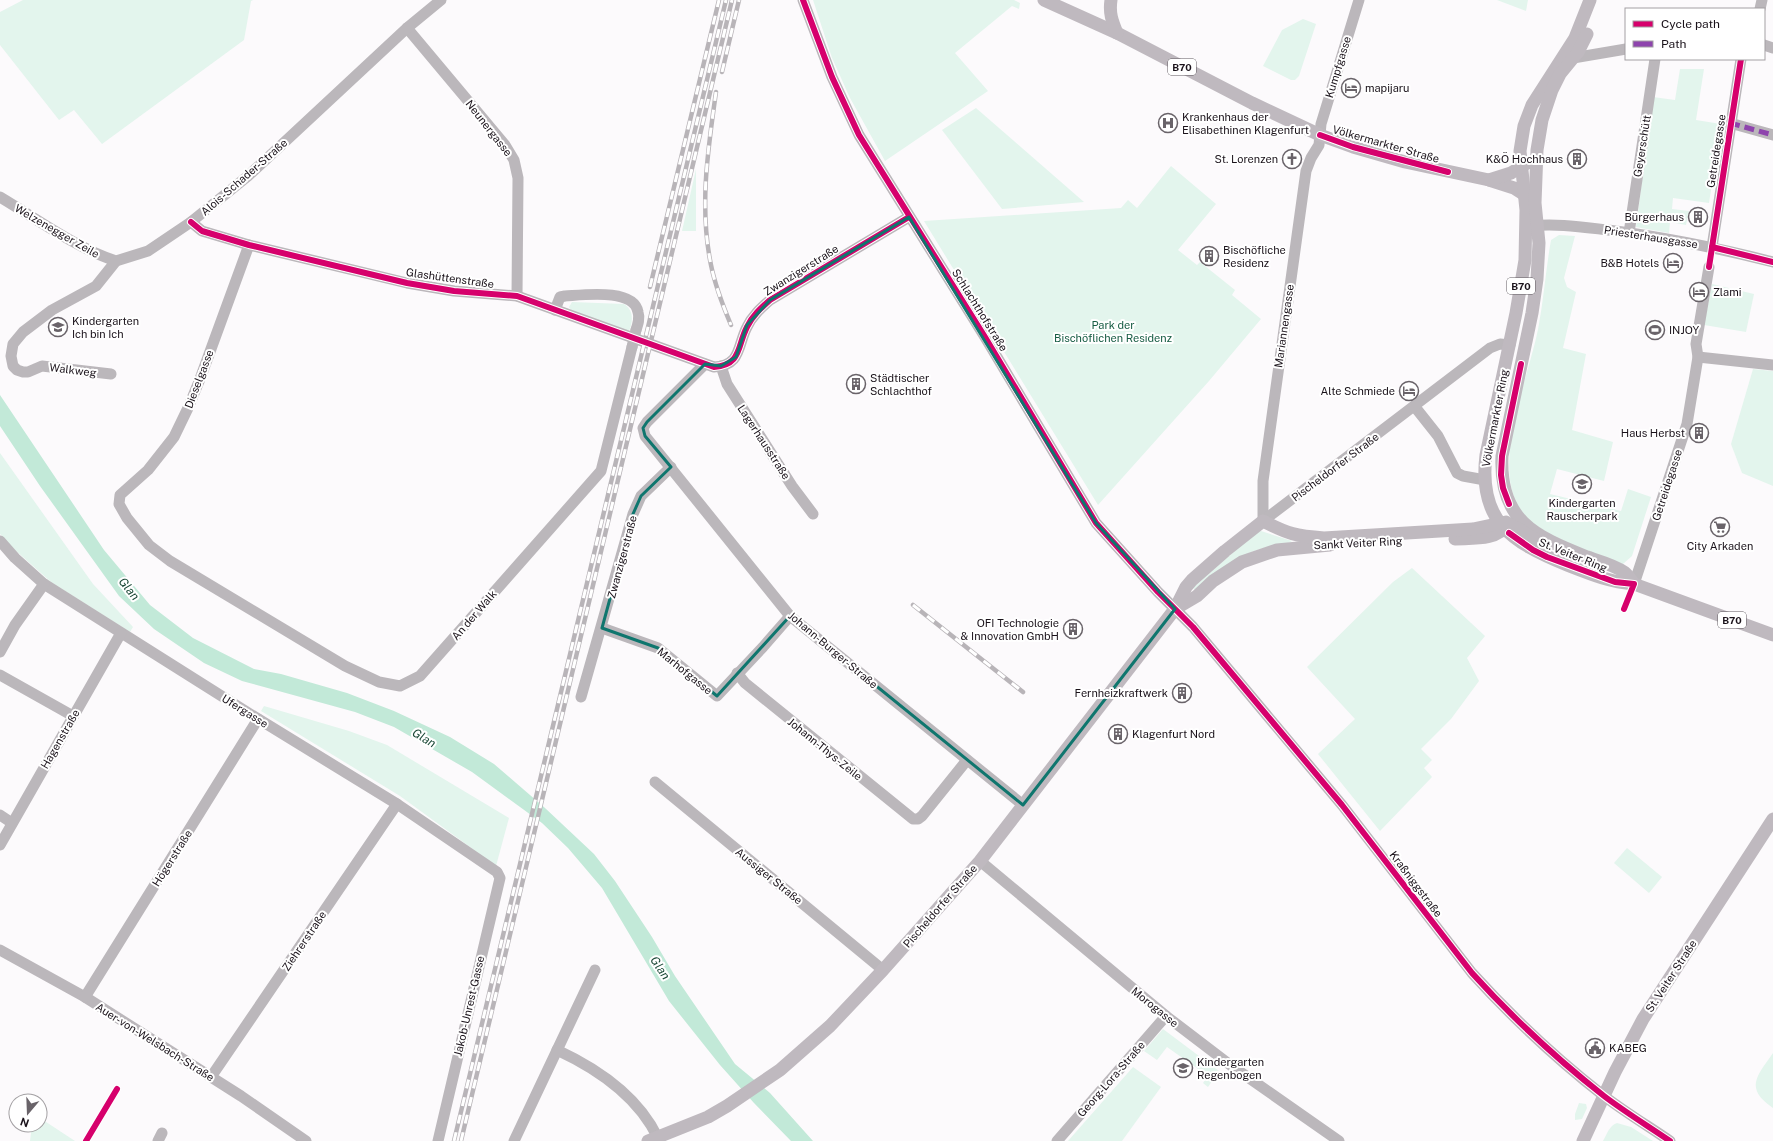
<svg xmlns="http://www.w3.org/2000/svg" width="1773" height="1141" font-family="'Public Sans',sans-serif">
<rect width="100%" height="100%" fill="#fcfafc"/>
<!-- green -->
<g fill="#e3f5ed">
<polygon points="23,0 253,0 251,1 244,40 102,144 74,110 59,120 0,45 0,12"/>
<polygon points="813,0 1014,0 1020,3 1019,9 1012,6 955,53 988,91 885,161 850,98 832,58"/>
<polygon points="1497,0 1528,0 1526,11"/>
<polygon points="1303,19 1316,24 1299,76 1295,80 1291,80 1263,66 1282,30"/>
<polygon points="1680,69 1704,69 1696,120 1721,124 1709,203 1673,198 1672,209 1689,211 1686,225 1670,222 1669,233 1636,227 1653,97 1675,100"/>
<polygon points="976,108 1084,202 1002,209 942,130"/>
<polygon points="1171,166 1216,204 1178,250 1197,265 1200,262 1235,290 1232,295 1261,319 1209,381 1098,505 924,221 1121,208 1128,200 1137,208"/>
<polygon points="696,169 696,231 682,231"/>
<path d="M1559,235L1575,236L1564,278L1567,287L1576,292L1563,348L1586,354L1572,430L1613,442L1604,481L1557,469L1550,494L1621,511L1628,489L1651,497L1632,556L1623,564C1593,554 1563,544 1537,526C1533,523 1528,521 1525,517C1486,470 1530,377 1539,324C1544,296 1546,268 1551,240Z"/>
<polygon points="1712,284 1754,294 1746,332 1704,325"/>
<path d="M572,302L624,304C634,310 633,322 629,331L571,310L569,307Z"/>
<polygon points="1753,369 1773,371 1773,486 1742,473 1731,444"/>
<polygon points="0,453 93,584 133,627 130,632 51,582 15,550 0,534"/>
<path d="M1261,531L1292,541C1284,546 1270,546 1260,549C1234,557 1215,573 1195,590L1193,588L1255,533Z"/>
<polygon points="1412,568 1485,636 1467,658 1479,681 1451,719 1421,749 1432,760 1424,768 1432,777 1380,831 1318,754 1355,719 1307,667 1393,582"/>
<polygon points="264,706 349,731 387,745 509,818 496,866 400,796 261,711"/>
<polygon points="1627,848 1662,877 1649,893 1614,863"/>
<polygon points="1163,1029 1219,1071 1208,1087 1203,1083 1208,1076 1167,1047 1157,1060 1144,1051"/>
<path d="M1773,1053V1108C1744,1088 1757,1076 1773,1053Z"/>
<polygon points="1133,1067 1161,1087 1122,1141 1068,1141"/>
<polygon points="1579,1103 1586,1104 1587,1108 1582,1119 1575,1120 1575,1114"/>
<polygon points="43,1120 75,1141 30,1141 32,1125 40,1125"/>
<path d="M1617,1123L1631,1127L1653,1141H1603C1607,1134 1609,1126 1617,1123Z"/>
</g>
<!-- water -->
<polygon fill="#c2e9d8" points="0,395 104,550 150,605 193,638 254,669 281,674 347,693 394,711 450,737 494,764 545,808 594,854 615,881 652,937 675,976 735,1064 770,1093 813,1141 791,1141 754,1103 720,1065 669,1001 602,888 568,848 542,823 472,772 394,727 355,712 242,681 204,663 154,629 119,596 40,486 0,426"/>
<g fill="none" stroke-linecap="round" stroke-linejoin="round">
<!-- minor -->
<g stroke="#bbb7bb" stroke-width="11">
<path d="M803,0L832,77L859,135L985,337L1096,523L1158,592L1193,627L1342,805L1472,973C1511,1016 1558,1060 1604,1096C1625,1112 1648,1126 1670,1141"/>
<polyline points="1760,9 1762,0"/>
<polyline points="407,28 505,145 514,160 518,178 517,296"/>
<polyline points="1764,45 1773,48"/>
<polyline points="1573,58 1626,49"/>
<polyline points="1730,123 1773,135"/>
<path d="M0,197C37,219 76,248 116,261"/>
<path d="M191,222L202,231L249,245L407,283L454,291L517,296L714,367C742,365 737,346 747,327C752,316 761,308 770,300L909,217"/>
<path d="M1529,226C1556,223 1582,227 1608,230C1664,237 1718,248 1773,262"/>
<polyline points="1629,233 1655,59"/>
<polyline points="249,245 200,379 188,408 174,437 148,470 120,495 119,504 127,518 149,545 170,561 345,666 379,682 400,686 420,676 601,471 632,347"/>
<polyline points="1712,247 1741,59"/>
<path d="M555,310L560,297L565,296C583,295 634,288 638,312C640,318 638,324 636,330"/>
<polyline points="1698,357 1773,365"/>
<polyline points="705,364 647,422 643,428 645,436 790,616 1023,805"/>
<polyline points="721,366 727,384 792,486 813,514"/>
<polyline points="111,374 42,366 28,372 23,372 17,370 13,366 11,356 13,344 23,332 52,310 96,286 116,261 148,251 191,222 248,176 407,28 441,0"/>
<polyline points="1415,407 1438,436 1457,473 1463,476 1485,480"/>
<polyline points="1263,521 1263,481 1306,171 1311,158 1319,145 1321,124 1359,0"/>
<polyline points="1263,521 1490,348 1500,344 1510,345"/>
<polyline points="0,541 15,558 44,584 255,717 397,804 497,872 500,878 438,1141"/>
<polyline points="1634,584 1687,424 1698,357 1696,344 1709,267"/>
<polyline points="602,628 658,648 717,696 763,647 790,616"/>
<polyline points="0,652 15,625 44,584"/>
<polyline points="737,673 745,683 913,819 918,819 922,816 967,760"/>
<polyline points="0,675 73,716"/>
<polyline points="581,697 633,514 641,496 671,467"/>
<polyline points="655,782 883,970"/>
<polyline points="0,815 12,823"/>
<polyline points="0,845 121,633"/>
<polyline points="980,861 1166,1016 1229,1064 1339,1141"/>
<polyline points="0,950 85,997 241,1096 306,1141"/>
<polyline points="85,997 258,719"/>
<path d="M557,1050C598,1069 638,1096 658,1138"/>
<polyline points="211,1077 397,804"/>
<polyline points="158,1141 162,1133"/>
<polyline points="514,1141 595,970"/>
<polyline points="1057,1141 1166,1016"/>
</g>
<!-- major -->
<g stroke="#bfb9bf" stroke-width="13">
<polyline points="1044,0 1117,33 1252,103 1320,135 1353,147 1405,162 1489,180 1514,188 1525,195"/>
<path d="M1111,0C1109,13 1112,21 1117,33"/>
<path d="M1590,0L1575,38L1532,105L1524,126L1520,151L1526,210L1525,260L1516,313L1486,455C1478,521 1511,542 1567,565C1590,574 1609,582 1634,584L1773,635"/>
<path d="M1587,34L1578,52L1560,74L1552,90L1542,120L1537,150L1536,177L1535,203L1539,243L1537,279L1532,313L1502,456C1499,520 1534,536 1587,557C1599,561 1614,565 1624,572C1628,575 1631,580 1634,584"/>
<polyline points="1489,180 1511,173 1527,163"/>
<path d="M1455,539C1474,538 1496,541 1508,524"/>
<polyline points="1175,609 1197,596 1213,581 1242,562 1277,550 1330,545"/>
<path d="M648,1141L708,1117L727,1106L780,1070L830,1026L883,970L980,861L1175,609L1186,587L1192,580L1225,551L1263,521C1288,534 1296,536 1324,538L1473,529L1506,522L1537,540L1553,543"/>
<polyline points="1583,1141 1615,1072 1643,1019 1773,819"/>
</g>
<!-- rail casing -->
<g stroke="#b8b4b8" stroke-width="4.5">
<g id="rail">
<polyline points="722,72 739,0"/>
<path d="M716,92C708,149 699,207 711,265C715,285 723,306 731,325"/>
<polyline points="650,287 719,0"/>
<polyline points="913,605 1023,692"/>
<polyline points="454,1141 726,0"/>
<polyline points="461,1141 732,0"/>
</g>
</g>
<!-- rail -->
<use href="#rail" stroke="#fff" stroke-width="3" stroke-dasharray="9" stroke-linecap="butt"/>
<!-- minor-bridge -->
<polyline stroke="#bbb7bb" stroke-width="11" points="632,347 636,330"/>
<!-- quiet -->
<polyline stroke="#8e44ad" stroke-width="5" stroke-dasharray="10 5" stroke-linecap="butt" points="1730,123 1773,135"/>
<!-- cycleway casing -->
<g stroke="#fff" stroke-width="8">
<g id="cycleway">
<path d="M803,0L832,77L859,135L985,337L1096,523L1158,592L1193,627L1342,805L1472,973C1511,1016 1558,1060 1604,1096C1625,1112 1648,1126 1670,1141"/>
<polyline points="1320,135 1353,147 1448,172"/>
<path d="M191,222L202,231L249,245L407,283L454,291L517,296L714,367C742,365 737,346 747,327C752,316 761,308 770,300L909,217"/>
<polyline points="1712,247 1773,262"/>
<polyline points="1709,267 1741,59"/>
<polyline points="1509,504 1503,488 1501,475 1502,456 1521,364"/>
<polyline points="1509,533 1533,550 1547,557 1615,582 1634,584 1624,609"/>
<polyline points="86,1141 117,1089"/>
</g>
</g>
<!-- cycleway -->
<use href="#cycleway" stroke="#d6006c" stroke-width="6"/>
</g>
<!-- marked area -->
<path fill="none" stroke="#0f766e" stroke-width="3" stroke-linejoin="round" d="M909,217L1096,523L1175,609L1023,805L790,616L717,696L658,648L602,628L633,514L641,496L671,467L645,436L643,428L647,422L705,364L721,366L736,357L747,325L770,300Z"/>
<!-- icons -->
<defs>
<g id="hotel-ring" transform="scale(1)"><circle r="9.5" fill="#fff" stroke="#696369" stroke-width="1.5"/><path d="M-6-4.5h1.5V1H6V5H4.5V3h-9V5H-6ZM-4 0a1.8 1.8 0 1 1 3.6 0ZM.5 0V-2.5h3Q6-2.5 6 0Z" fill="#696369"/></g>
<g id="hospital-ring" transform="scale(1)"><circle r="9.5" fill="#fff" stroke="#696369" stroke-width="1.5"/><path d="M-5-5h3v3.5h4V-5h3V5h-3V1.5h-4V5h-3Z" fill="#696369"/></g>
<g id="church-ring" transform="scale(1)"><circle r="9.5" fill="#fff" stroke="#696369" stroke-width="1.5"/><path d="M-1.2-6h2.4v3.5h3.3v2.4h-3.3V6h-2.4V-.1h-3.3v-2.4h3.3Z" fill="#696369"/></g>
<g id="building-ring" transform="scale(1)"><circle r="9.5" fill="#fff" stroke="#696369" stroke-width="1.5"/><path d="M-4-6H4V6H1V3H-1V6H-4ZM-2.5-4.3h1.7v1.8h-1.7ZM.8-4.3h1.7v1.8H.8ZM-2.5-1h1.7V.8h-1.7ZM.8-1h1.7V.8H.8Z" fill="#696369"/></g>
<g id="school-ring" transform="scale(1)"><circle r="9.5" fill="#fff" stroke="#696369" stroke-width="1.5"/><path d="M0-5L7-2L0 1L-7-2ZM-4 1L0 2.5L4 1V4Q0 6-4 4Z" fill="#696369"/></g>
<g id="stadium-ring" transform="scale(1)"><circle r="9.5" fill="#fff" stroke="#696369" stroke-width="1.5"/><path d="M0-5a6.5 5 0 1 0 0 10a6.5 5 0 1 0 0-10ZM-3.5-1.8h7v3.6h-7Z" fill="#696369"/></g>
<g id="supermarket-ring" transform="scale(1)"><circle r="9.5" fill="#fff" stroke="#696369" stroke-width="1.5"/><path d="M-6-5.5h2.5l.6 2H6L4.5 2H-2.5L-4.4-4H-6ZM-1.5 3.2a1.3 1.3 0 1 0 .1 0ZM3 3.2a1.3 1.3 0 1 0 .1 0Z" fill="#696369"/></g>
<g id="civic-ring" transform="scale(1)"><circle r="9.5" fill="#fff" stroke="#696369" stroke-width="1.5"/><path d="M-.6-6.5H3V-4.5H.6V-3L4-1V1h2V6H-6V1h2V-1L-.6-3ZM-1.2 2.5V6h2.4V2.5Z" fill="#696369"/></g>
</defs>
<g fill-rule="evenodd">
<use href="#hotel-ring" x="1351" y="88"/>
<use href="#hospital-ring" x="1168" y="123"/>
<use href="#church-ring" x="1292" y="159"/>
<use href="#building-ring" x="1577" y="159"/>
<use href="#building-ring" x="1698" y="217"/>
<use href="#building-ring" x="1209" y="256"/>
<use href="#hotel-ring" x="1673" y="263"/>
<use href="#hotel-ring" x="1699" y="292"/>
<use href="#school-ring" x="58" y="327"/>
<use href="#stadium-ring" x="1655" y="330"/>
<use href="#building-ring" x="856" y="384"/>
<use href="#hotel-ring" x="1409" y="391"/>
<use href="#building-ring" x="1699" y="433"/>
<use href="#school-ring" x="1582" y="484"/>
<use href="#supermarket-ring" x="1720" y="527"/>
<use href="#building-ring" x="1073" y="629"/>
<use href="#building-ring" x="1182" y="693"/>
<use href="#building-ring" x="1118" y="734"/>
<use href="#civic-ring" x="1595" y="1048"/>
<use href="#school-ring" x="1183" y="1068"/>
</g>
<g text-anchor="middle" stroke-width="4" stroke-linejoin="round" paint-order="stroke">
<!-- shield labels -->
<g fill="#fff" stroke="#5f595f" stroke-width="1">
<rect x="1168" y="59" width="28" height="16" rx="3"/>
<rect x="1507" y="278" width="28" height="16" rx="3"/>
<rect x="1718" y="612" width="28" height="16" rx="3"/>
</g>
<g font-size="10" font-weight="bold" fill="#1a121a">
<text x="1182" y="71">B70</text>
<text x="1521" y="290">B70</text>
<text x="1732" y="624">B70</text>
</g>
<!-- street labels -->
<g font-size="11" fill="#1a121a" stroke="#fff">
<text transform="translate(1338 67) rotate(-73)" y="4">Kumpfgasse</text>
<text transform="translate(489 128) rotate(52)" y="4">Neunergasse</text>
<text transform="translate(1386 144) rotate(16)" y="4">Völkermarkter Straße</text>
<text transform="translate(1642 146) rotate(-81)" y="4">Geyerschütt</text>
<text transform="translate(1716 151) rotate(-81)" y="4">Getreidegasse</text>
<text transform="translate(244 177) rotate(-41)" y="4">Alois-Schader-Straße</text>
<text transform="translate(57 231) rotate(30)" y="4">Welzenegger Zeile</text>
<text transform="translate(1651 237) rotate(9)" y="4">Priesterhausgasse</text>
<text transform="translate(801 270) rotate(-32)" y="4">Zwanzigerstraße</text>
<text transform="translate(450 278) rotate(8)" y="4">Glashüttenstraße</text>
<text transform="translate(980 310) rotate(58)" y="4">Schlachthofstraße</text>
<text transform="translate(1284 326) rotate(-82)" y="4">Mariannengasse</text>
<text transform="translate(73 370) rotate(7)" y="4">Walkweg</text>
<text transform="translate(199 379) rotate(-69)" y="4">Dieselgasse</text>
<text transform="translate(1495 418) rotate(-79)" y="4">Völkermarkter Ring</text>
<text transform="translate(764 442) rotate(57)" y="4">Lagerhausstraße</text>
<text transform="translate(1335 467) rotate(-37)" y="4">Pischeldorfer Straße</text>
<text transform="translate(1667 485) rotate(-72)" y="4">Getreidegasse</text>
<text transform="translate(1358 543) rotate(-3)" y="4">Sankt Veiter Ring</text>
<text transform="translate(1573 555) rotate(22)" y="4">St. Veiter Ring</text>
<text transform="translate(622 557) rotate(-75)" y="4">Zwanzigerstraße</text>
<text transform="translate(474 615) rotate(-49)" y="4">An der Walk</text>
<text transform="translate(833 650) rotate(40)" y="4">Johann-Burger-Straße</text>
<text transform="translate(685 671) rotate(39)" y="4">Marhofgasse</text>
<text transform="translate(245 711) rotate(32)" y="4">Ufergasse</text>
<text transform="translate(60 739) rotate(-60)" y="4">Hagenstraße</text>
<text transform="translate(825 749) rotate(39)" y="4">Johann-Thys-Zeile</text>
<text transform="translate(172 858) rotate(-58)" y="4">Högerstraße</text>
<text transform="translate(769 876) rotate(39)" y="4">Aussiger Straße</text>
<text transform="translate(1416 884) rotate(53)" y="4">Kraßniggstraße</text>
<text transform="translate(940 906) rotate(-49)" y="4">Pischeldorfer Straße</text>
<text transform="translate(304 941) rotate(-56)" y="4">Ziehrerstraße</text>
<text transform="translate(1671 976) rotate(-57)" y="4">St. Veiter Straße</text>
<text transform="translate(469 1006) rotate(-77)" y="4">Jakob-Unrest-Gasse</text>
<text transform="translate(1155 1007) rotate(39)" y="4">Morogasse</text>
<text transform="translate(155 1042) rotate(32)" y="4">Auer-von-Welsbach-Straße</text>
<text transform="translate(1111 1079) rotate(-49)" y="4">Georg-Lora-Straße</text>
</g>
<!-- poi labels -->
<g font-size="11" fill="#1a121a" stroke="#fff" text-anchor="start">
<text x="1365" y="92">mapijaru</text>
<text x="1182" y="121">Krankenhaus der<tspan x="1182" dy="13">Elisabethinen Klagenfurt</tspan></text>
<text x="1278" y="163" text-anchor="end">St. Lorenzen</text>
<text x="1563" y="163" text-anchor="end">K&amp;Ö Hochhaus</text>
<text x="1684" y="221" text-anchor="end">Bürgerhaus</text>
<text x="1223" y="254">Bischöfliche<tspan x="1223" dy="13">Residenz</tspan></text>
<text x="1659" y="267" text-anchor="end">B&amp;B Hotels</text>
<text x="1713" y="296">Zlami</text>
<text x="72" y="325">Kindergarten<tspan x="72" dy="13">Ich bin Ich</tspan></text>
<text x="1669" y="334">INJOY</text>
<text x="870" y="382">Städtischer<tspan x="870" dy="13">Schlachthof</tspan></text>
<text x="1395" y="395" text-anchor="end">Alte Schmiede</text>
<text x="1685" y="437" text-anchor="end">Haus Herbst</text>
<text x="1582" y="507" text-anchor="middle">Kindergarten<tspan x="1582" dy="13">Rauscherpark</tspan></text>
<text x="1720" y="550" text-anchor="middle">City Arkaden</text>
<text x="1059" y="627" text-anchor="end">OFI Technologie<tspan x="1059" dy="13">&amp; Innovation GmbH</tspan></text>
<text x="1168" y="697" text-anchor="end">Fernheizkraftwerk</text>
<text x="1132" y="738">Klagenfurt Nord</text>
<text x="1609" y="1052">KABEG</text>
<text x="1197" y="1066">Kindergarten<tspan x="1197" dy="13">Regenbogen</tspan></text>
</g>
<!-- park labels -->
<g font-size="11" fill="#165c43" stroke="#fff">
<text x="1113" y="329">Park der<tspan x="1113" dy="13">Bischöflichen Residenz</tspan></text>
</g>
<!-- water labels -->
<g font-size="12" font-style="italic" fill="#1a4836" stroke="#fff">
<text transform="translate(129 589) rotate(51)" y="4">Glan</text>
<text transform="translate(424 738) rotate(31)" y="4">Glan</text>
<text transform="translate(660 968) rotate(56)" y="4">Glan</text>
</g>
</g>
<!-- legend -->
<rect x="1625" y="8" width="140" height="52" fill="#ffffff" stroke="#a3a0a3"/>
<rect x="1633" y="21" width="20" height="6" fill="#d6006c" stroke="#a3a0a3"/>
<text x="1661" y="28" font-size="12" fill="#1a121a">Cycle path</text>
<rect x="1633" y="41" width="20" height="6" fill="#8e44ad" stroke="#a3a0a3"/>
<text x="1661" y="48" font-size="12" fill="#1a121a">Path</text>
<!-- north arrow -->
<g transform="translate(28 1113) rotate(199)"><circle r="19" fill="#ffffff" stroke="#a3a0a3"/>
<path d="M0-3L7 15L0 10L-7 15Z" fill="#696369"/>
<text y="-6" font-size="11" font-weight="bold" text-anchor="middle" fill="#1a121a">N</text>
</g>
</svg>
